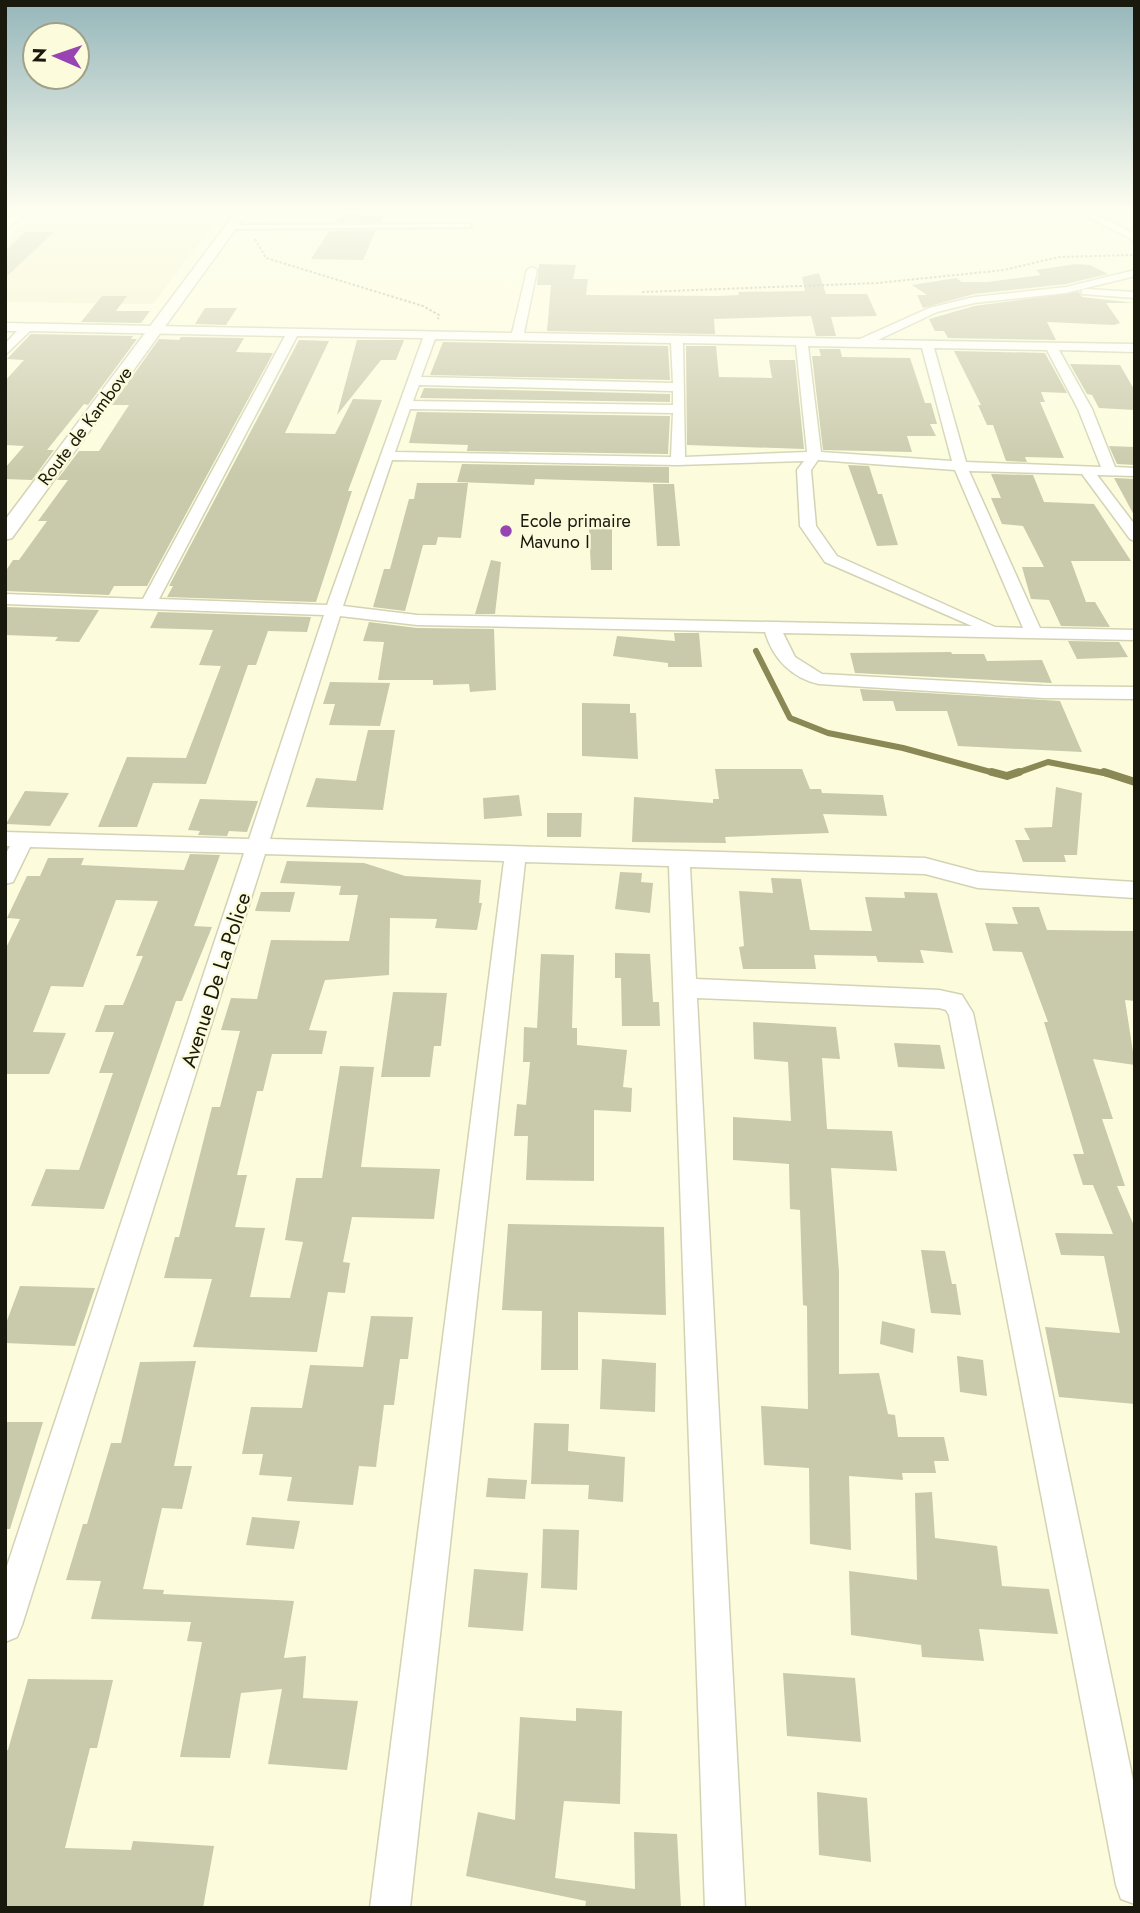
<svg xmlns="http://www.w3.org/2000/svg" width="1140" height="1913" font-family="Jost,sans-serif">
<rect width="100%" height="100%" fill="#fcfcdd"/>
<!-- built -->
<polygon fill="#f2f2cb" points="40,209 224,209 153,304 5,302 5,241"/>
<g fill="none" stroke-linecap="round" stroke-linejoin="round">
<!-- stream-far1 -->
<g stroke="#8a8855" stroke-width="6">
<polyline points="756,651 790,718 828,733 903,748 998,774"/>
<polyline points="1014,774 1048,762 1109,774"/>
</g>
<!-- stream -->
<g stroke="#8a8855" stroke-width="8">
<polyline points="992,772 1007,776 1019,772"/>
<polyline points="1104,772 1135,782"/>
</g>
</g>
<!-- building -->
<g fill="#c9c9ab">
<polygon points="340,215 382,216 380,222 335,222"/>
<polygon points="376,230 363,260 311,259 329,231"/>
<polygon points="25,232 54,232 5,278 5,251"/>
<polygon points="539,264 576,265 573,279 588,279 586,295 719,296 739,295 738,292 805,291 802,277 819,273 826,294 867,294 877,316 831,317 836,336 816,336 811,316 714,319 715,334 547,331 551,285 537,285"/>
<polygon points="1076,264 1090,265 1108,274 1066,284 974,294 923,308 917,295 927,295 912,285 956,278 962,282 987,282 1041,275 1036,270"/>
<polygon points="1079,292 1082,297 1135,303 1106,303 1120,323 1114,325 1047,322 1056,340 948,338 944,331 935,331 929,319 974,306"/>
<polygon points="102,296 127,296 116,311 150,311 141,323 81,322"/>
<polygon points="205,308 237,308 226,325 195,324"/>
<polygon points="31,334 133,336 131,339 137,339 88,405 84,404 47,450 54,450 32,480 5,479 5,468 24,446 5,445 5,381 24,360 7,359"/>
<polygon points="181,337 244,338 236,352 273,353 147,586 114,586 109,595 5,591 5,572 13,560 19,560 47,521 38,521 68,480 57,480 79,451 99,451 129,405 112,405 159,339 179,340"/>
<polygon points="299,340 329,341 285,433 335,434 353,399 382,400 348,491 352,491 316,602 167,597 173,586 169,586"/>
<polygon points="357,340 404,340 396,360 381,360 337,415"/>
<polygon points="443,342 668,346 670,380 430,375"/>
<polygon points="686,346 716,346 719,377 772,378 769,360 795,360 804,449 687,445"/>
<polygon points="819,349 840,349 842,357 910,358 925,403 931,403 937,424 930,424 936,436 907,436 912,452 823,450 812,356 821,356"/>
<polygon points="954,351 1045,353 1067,393 1041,392 1045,402 1040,402 1064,458 1025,457 1027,462 1006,461 993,425 987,425 978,405 981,405"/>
<polygon points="1070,364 1120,365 1135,391 1135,410 1099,408 1092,395 1087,394"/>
<polygon points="424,388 670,394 670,402 420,398"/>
<polygon points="417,412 670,416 668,454 467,451 468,445 409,443"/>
<polygon points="1109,446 1135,447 1135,465 1117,464"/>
<polygon points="462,464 669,467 669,483 535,479 534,485 457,482"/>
<polygon points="848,465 869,466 878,494 882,494 898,545 877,546"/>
<polygon points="991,474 1033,475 1044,502 1094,504 1131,561 1071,561 1086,602 1095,602 1110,627 1061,626 1049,600 1031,599 1022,567 1044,567 1023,526 1002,524 991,498 1001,498"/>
<polygon points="1114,478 1135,479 1135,517"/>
<polygon points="417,483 468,483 461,538 438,537 436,545 423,545 405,611 373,607 384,569 390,569 409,499 414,499"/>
<polygon points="653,484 674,484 680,546 657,546"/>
<polygon points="589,527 612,528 612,570 591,570"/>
<polygon points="491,560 501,562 495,614 475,614"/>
<polygon points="5,607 99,610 79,642 55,641 58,637 5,635"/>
<polygon points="158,612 311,617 307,632 268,631 256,665 248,665 206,784 153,783 137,827 98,827 127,757 186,758 221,666 199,665 213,630 150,628"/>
<polygon points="369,622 417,628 494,629 496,690 470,692 469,684 433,685 433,680 378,680 384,642 363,641"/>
<polygon points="674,633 699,633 702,667 668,667 668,663 613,656 617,636 675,641"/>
<polygon points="1068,641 1119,642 1128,657 1077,659"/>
<polygon points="951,652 952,654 984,654 987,661 1042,660 1052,683 855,673 850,653"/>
<polygon points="330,682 390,683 380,726 329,725 335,704 323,704"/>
<polygon points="860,689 1060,701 1082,752 958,746 947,711 896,711 893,701 863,701"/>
<polygon points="582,703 630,704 630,713 636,713 638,759 582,756"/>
<polygon points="368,730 395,730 383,810 306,807 316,778 356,781"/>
<polygon points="715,769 802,769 810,789 821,789 822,793 883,795 887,816 823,814 829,833 725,837 726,843 632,842 634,797 713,803 713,799 719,799"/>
<polygon points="1056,787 1082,793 1077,855 1064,855 1066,862 1023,862 1015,840 1030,840 1024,828 1052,827"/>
<polygon points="25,791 69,793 50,826 6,824"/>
<polygon points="519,795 522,816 484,819 483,798"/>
<polygon points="200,799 258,801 247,832 229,831 227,836 198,835 200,831 188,830"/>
<polygon points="547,813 582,813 581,837 547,837"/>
<polygon points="190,854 220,855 194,926 212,927 182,1001 176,1001 104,1209 31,1206 46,1169 79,1170 113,1073 99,1073 114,1032 95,1032 105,1005 123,1005 143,956 136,956 158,901 116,900 83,987 51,986 33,1032 66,1033 49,1074 5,1074 5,950 20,919 7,918 27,876 40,876 48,858 84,858 81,865 184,870"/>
<polygon points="287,861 364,863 405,876 481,880 479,903 482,903 477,930 435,928 437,919 390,918 389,975 325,980 309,1030 327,1031 322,1054 272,1054 263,1091 257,1091 237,1175 247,1175 235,1227 265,1228 250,1297 290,1298 303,1242 285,1240 296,1178 322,1178 340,1066 374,1067 361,1167 440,1169 434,1219 352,1217 343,1262 350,1263 345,1293 328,1292 317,1352 193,1347 212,1279 164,1278 175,1237 179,1237 212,1107 220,1107 240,1031 221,1030 231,998 257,999 271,940 349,941 358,895 339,895 341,886 280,883"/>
<polygon points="620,872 642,873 641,882 653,883 650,913 615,909"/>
<polygon points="771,878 801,879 810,930 872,931 865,897 905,898 904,892 937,893 953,953 920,950 924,963 878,962 876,956 814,955 816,969 743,969 739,947 744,946 739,891 773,893"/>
<polygon points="261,892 295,892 290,912 255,911"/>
<polygon points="1012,907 1039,907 1047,930 1135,931 1135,1001 1125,1000 1135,1065 1093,1059 1113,1119 1102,1119 1125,1186 1117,1186 1135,1228 1135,1404 1059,1397 1045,1327 1120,1333 1104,1256 1061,1255 1055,1233 1113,1234 1093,1185 1083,1185 1073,1154 1084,1154 1044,1022 1048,1022 1022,952 993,951 985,923 1018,924"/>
<polygon points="615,953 650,954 653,1002 659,1002 660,1026 622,1026 621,978 615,978"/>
<polygon points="541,954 574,955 572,1028 577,1028 577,1045 627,1050 623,1087 632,1088 631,1112 594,1110 594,1181 526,1180 528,1136 514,1136 517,1104 526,1105 530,1062 523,1062 524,1027 537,1028"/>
<polygon points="393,992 447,993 441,1046 434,1046 430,1077 381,1077"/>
<polygon points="753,1022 836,1027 840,1059 822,1058 827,1129 892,1131 897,1171 831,1168 839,1272 839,1374 879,1373 888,1414 895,1415 898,1437 944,1437 949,1461 934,1461 936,1473 902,1473 903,1480 849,1476 851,1550 810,1544 809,1468 764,1465 761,1406 808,1409 807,1306 803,1305 800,1210 790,1209 789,1164 733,1160 733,1117 791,1121 788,1062 754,1059"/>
<polygon points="894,1043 940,1045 945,1069 898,1067"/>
<polygon points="508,1224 664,1227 666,1315 578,1312 578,1370 541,1370 542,1311 502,1310"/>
<polygon points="921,1250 945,1251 952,1284 956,1284 961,1315 931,1313"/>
<polygon points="20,1286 95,1288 75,1346 5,1343 5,1326"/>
<polygon points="371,1316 413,1317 408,1359 400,1359 394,1405 384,1405 376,1467 359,1466 353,1505 287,1501 292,1477 259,1475 263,1454 242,1454 251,1407 302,1408 310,1365 363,1367"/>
<polygon points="882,1321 915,1329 913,1353 880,1344"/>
<polygon points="957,1356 983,1360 987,1396 960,1392"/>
<polygon points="602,1359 656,1363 655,1412 600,1409"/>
<polygon points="196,1361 174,1466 192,1466 182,1509 162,1508 143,1589 164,1590 163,1594 294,1601 284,1658 306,1656 303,1698 358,1701 347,1770 268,1764 282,1689 241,1693 230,1758 180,1757 202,1642 187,1641 191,1622 91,1619 101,1581 66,1580 83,1524 87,1524 111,1443 121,1443 140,1362"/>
<polygon points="5,1422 43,1422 10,1529 5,1529"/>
<polygon points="534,1423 569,1424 568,1451 625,1457 623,1502 588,1499 589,1485 531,1484"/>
<polygon points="488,1478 527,1480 525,1499 486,1497"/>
<polygon points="932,1492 935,1538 997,1546 1002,1586 1049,1589 1058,1634 979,1629 984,1661 922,1657 921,1645 851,1635 849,1571 917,1580 915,1493"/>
<polygon points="252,1517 300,1521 294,1549 246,1545"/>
<polygon points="543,1529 579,1530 577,1590 541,1588"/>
<polygon points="474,1569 528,1573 523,1631 468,1627"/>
<polygon points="783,1673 855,1678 861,1742 787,1736"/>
<polygon points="28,1679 113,1680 97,1748 90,1748 65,1848 131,1850 133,1841 214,1846 203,1908 5,1908 5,1750 8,1750"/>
<polygon points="576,1708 622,1711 620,1804 564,1801 555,1878 635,1889 634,1832 677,1834 681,1908 585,1908 586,1901 466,1876 478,1812 515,1820 520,1717 576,1721"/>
<polygon points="817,1792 867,1798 871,1862 819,1855"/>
</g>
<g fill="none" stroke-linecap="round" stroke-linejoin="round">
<!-- service casing -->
<g stroke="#d3d3b4" stroke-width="4">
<polygon id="service" points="470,224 472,227 232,229 229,227 232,225"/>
</g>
<!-- minor casing -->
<g stroke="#d3d3b4" stroke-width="3">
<g id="minor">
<polygon points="21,209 31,209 5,230 5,222"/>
<polygon points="1073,209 1085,209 1135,234 1135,241"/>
<path d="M532,267L537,270L524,333L860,339L929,308L974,297L1066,287L1135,270V276L1066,293L974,303L937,312L878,340L1135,344V352L1059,350L1092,409L1115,467L1135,468V476L1097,475L1135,525V541L1130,539L1082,474L969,471L1040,628L1135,630V640L783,633L795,657L822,674L1043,686L1135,687V699L1043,698L819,684C792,678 773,659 765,632L417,625L340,616L270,839L925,858L978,872L1135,882V898L978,888L925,874L690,867L696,979L939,990L962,995L973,1013L1135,1790V1904L1121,1899L1116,1885L949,1015L946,1010L939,1008L697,998L745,1908H705L669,866L525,862L410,1908H370L504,861L265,854L22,1625L17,1637L5,1642V1572L244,853L30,847L13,882L5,884V855L10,846H5V832L249,839L324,615L5,604V594L143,599L285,336L30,331L5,355V344L17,331H5V323L512,333L527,270ZM297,336L423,338L327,605L159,599ZM435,339L671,343L673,383L421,377ZM683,343L796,345L807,452L685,457ZM808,346L922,348L952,461L821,452ZM934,348L1047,350L1078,409L1101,467L966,462ZM419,385L673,391V405L413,401ZM410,409L673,413L671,457L395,452ZM392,460L678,465L804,461L797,470L800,526L825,562L972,626L417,615L343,606ZM818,460L955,470L1023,628L995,627L837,556L816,526L811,470Z"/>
<polygon points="1086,289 1135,292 1135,298 1082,294 1082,290"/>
</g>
</g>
<!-- tertiary casing -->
<g stroke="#d3d3b4" stroke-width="3">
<polygon id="tertiary" points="238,209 250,209 12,538 5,540 5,520"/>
</g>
<!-- path -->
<g stroke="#b2b299" stroke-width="2" stroke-dasharray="2.5 2" stroke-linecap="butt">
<polyline points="255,239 266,258 423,306 439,315 438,319"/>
<polyline points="642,292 878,283 1004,270 1059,257 1132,255"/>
</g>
<!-- service -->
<use href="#service" fill="#fff" fill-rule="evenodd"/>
<!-- minor -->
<use href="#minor" fill="#fff" fill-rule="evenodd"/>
<!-- tertiary -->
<use href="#tertiary" fill="#fff" fill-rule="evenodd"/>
</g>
<!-- sky -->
<linearGradient id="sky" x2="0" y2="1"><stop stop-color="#95b6ba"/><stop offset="0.44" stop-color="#fefef0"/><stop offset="1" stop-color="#fefef0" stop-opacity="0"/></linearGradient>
<rect width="1140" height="476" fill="url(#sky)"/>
<!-- markers -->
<circle fill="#9844b3" stroke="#fcfcdd" stroke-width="2.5" cx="506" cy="531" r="7"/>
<g text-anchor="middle" stroke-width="5" stroke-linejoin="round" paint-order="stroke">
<!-- far-street labels -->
<g font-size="18" fill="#19190e" stroke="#fcfcdd">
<text transform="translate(85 426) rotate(-53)" y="6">Route de Kambove</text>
</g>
<!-- far-poi labels -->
<g font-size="18" fill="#19190e" stroke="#fcfcdd" text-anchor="start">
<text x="520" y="527">Ecole primaire<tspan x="520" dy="21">Mavuno I</tspan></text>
</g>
<!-- street labels -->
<g font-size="21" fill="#19190e" stroke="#fcfcdd">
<text transform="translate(216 980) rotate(-72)" y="7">Avenue De La Police</text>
</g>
</g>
<!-- border -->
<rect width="1140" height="1913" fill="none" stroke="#19190e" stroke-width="14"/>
<!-- north arrow -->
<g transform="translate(56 56) rotate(272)"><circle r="33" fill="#fcfcdd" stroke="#a1a18a" stroke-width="2"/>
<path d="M0-5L12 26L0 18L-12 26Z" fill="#9844b3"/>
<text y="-10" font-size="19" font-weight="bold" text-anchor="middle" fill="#19190e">N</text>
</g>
</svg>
